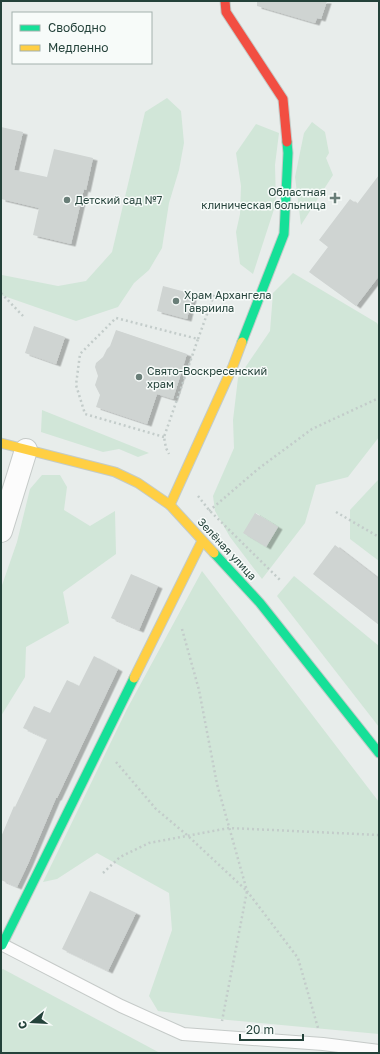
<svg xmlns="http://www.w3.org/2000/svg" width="380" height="1054" font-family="'Golos Text',sans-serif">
<defs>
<filter id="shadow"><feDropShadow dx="4.5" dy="2.5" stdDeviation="0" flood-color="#0004"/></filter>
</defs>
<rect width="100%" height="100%" fill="#e8edeb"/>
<!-- green -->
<g fill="#d1e6d8" fill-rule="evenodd">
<polygon points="167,98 181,111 184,143 179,170 169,203 162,248 149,270 134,283 118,307 76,321 1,295 2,275 58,286 86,281 112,252 145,112"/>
<polygon points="312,122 325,132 329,153 326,158 333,175 301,225 295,177 304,133"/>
<polygon points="256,124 279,133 275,165 276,203 253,274 240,264 236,232 240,214 241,186 236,153"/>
<path d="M293,273L377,323L379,327V437L348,477L316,485L305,523L262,579L230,537L215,511L213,496L234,448L233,420L238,378L270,331L273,293ZM256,513L278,527L266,547L256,540Z"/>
<polygon points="42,410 149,453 138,457 119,449 103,452 41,432"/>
<polygon points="42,475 60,475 67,487 64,510 90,526 115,511 116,554 63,592 69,623 26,647 25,677 1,716 1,588 17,542 30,489"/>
<polygon points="378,480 379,481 379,561 350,539 350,510"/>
<polygon points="202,571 379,802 379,1034 228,1020 158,1011 149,996 172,930 169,893 97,853 57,879 43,882 127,709"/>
<polygon points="294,576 379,646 379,727 277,596"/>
<polygon points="3,969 160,1053 1,1053 1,970"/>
</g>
<!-- building -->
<g fill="#cfd4d2" filter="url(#shadow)">
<polygon points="257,1 327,1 321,19 317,18 315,23 257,6"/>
<polygon points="1,127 23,132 14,170 47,177 54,149 93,158 86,190 84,189 71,244 33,235 39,208 1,199"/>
<polygon points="379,175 379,276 356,306 309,272 328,247 319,240 350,199 357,204"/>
<polygon points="163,286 193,294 187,319 157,311"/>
<polygon points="34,326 65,337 56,364 25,353"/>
<polygon points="116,330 187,354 173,399 157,394 147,424 96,407 100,395 95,385 98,376 95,367 96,363 103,357 107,349 110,346"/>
<polygon points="255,513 278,527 266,547 243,533"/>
<polygon points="335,545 379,579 379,625 313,574"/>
<polygon points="131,574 158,586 139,630 111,618"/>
<polygon points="94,656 118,669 57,798 56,798 28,864 17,887 1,880 1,837 14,806 15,807 47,739 23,728 34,706 50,713 67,680 79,686"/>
<polygon points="90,891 136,913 108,971 62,949"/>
</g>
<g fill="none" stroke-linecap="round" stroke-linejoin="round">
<!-- lane casing -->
<g stroke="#c5cac8" stroke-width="14">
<polyline id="lane" points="1,944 121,1006 183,1034 323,1044 379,1051"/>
</g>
<!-- street casing -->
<g stroke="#c5cac8" stroke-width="24">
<polyline id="street" points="1,531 26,450"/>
</g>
<!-- fast casing -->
<g stroke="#c3cbc8" stroke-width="11">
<g id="fast">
<polyline points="242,342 284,234 288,153 287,142"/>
<polyline points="214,553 260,603 379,753"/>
<polyline points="2,945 134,678"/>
</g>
</g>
<!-- slow casing -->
<g stroke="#c3cbc8" stroke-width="11">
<g id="slow">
<polyline points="1,443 115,472 138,483 170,505 214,553"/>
<polyline points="170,505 233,366 242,342"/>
<polyline points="134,678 202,541"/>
</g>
</g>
<!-- jam casing -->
<g stroke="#c3cbc8" stroke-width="11">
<polyline id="jam" points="225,1 226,12 283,99 287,142"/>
</g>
<!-- path -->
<g stroke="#c3ccca" stroke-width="2.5" stroke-dasharray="2 3" stroke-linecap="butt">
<polyline points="1,293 23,316"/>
<polyline points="198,339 215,292"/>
<polyline points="164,437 85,414 76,385 80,354 116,318 198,339 164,437 166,448 169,454"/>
<polyline points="198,496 209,510 280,580"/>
<polyline points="209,511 258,469 312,429 379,398"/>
<polyline points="336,512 379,537"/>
<polyline points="182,629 199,690 217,784 247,891 298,958 318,1028"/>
<polyline points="116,762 156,809 187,835 247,891 222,1021"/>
<polyline points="103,873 120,857 149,843 229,828 379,835"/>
</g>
<!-- lane -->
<use href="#lane" stroke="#fcfcfc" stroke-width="12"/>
<!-- street -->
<use href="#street" stroke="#fcfcfc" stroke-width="22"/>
<!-- fast -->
<use href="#fast" stroke="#16e098" stroke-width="9"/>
<!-- slow -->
<use href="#slow" stroke="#ffcf43" stroke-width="9"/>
<!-- jam -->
<use href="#jam" stroke="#f24e42" stroke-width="9"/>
</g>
<!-- markers -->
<g fill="#697e78" stroke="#f7fbf9" stroke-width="1.5">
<path d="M333 192h4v4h4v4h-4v4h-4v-4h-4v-4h4z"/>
<circle cx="67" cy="200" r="4"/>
<circle cx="176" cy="301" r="4"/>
<circle cx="139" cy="377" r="4"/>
</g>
<g text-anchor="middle" stroke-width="3" stroke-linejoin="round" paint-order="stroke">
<!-- poi labels -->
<g font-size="11" fill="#24423a" stroke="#f7fbf9" text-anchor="start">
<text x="326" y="196" text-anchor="end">Областная<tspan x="326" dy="13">клиническая больница</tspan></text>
<text x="75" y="204">Детский сад №7</text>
<text x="184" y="299">Храм Архангела<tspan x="184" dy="13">Гавриила</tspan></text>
<text x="147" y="375">Свято-Воскресенский<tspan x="147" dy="13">храм</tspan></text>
</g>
<!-- street labels -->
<g font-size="11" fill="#24423a" stroke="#f7fbf9">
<text transform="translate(227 549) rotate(47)" y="4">Зелёная улица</text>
</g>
</g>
<!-- border -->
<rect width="380" height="1054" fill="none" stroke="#24423a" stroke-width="4"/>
<!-- legend -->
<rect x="12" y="12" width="140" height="52" fill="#f7fbf9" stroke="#a3b1ad"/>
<rect x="20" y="25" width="20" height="6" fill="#16e098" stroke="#a3b1ad"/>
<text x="48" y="32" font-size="12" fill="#24423a">Свободно</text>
<rect x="20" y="45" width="20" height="6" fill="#ffcf43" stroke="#a3b1ad"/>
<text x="48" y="52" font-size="12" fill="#24423a">Медленно</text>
<!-- north arrow -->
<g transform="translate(32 1022) rotate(252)" stroke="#f7fbf9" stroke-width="3" paint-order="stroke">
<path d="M0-3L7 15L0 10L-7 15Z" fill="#24423a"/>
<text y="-6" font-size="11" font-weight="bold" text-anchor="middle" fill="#24423a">С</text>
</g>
<!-- scale -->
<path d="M240 1034v6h63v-6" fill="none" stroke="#24423a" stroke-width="2"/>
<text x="246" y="1034" font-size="12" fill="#24423a" stroke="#f7fbf9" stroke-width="3" paint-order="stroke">20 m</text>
</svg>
